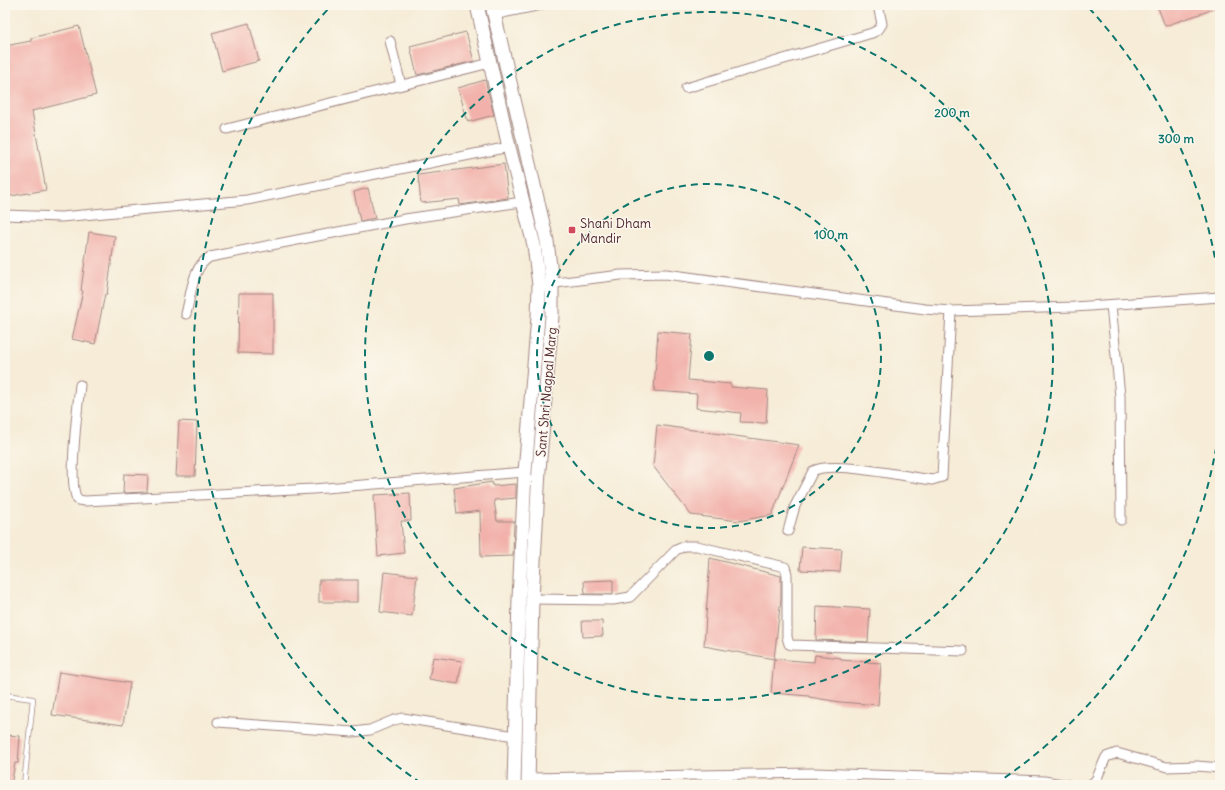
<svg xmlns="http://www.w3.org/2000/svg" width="1225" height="790" font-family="Delius,sans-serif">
<rect width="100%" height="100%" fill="#fbf7ec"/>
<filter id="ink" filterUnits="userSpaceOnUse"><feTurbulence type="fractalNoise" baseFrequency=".025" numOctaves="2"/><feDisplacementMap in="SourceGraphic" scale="8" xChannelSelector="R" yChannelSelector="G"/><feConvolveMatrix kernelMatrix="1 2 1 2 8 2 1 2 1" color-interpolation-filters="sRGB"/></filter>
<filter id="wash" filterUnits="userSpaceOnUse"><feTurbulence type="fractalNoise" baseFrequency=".012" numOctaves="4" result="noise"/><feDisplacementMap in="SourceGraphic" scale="16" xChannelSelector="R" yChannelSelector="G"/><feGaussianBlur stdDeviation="0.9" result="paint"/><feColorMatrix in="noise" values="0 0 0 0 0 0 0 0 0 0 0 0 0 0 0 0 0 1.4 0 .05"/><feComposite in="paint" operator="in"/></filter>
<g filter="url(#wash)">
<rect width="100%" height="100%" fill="#f6ecd7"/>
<g id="blocks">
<!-- building -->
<g fill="#f2b2ab">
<polygon points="1157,5 1220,5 1220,7 1165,26"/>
<polygon points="249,23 259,61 222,71 212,33"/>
<polygon points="79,26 96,95 32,111 46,190 5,197 5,46 31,41 31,38"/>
<polygon points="466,32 474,61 417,75 410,46"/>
<polygon points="485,80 494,115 468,122 458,88"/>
<polygon points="504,164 508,198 460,205 459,199 421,203 418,175"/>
<polygon points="368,188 375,218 360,221 354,192"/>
<polygon points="89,232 115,236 107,294 105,294 95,344 72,339 83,291 81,290"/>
<polygon points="239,293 273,293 273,354 238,353"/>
<polygon points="658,331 692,334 688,380 731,384 731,387 768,390 766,423 740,422 741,413 696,408 697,394 654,391"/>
<polygon points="179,421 197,422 195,476 176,476"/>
<polygon points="657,425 799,445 772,515 739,521 691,515 653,466"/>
<polygon points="124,474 148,475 147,492 123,493"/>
<polygon points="492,482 493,486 516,484 516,498 494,500 497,521 514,521 513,556 481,557 480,511 457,514 454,488"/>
<polygon points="410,493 411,521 401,521 404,553 378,556 374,495"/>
<polygon points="802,547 842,549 840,572 800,570"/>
<polygon points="710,558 781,576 781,598 774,659 704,646"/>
<polygon points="384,572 417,576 412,616 380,612"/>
<rect x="319" y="580" width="39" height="22"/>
<polygon points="613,580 613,594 585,594 584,581"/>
<polygon points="817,606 870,609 868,642 816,640"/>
<polygon points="582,621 602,621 603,636 583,637"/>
<polygon points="815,655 841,658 841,660 881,663 878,705 840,702 809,697 809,696 771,693 774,659 814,662"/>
<polygon points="433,657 462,661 458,684 429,679"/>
<polygon points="59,672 130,683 123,725 52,715"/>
<polygon points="5,735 20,736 18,763 15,763 11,785 5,785"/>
</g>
</g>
</g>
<g filter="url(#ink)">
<use href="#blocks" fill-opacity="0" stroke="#a08681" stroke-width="1"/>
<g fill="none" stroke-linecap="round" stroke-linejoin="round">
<!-- service casing -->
<g stroke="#a08681" stroke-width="6">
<polyline id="service" points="5,695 33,699 24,785"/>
</g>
<!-- minor casing -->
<g stroke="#a08681" stroke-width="11">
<g id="minor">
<polyline points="493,15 541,5"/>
<polyline points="390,41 401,85"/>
<polyline points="686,88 872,33 878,30 882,24 878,5"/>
<polyline points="227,129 490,63"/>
<polyline points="5,215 61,217 247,200 509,147"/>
<polyline points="547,284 621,275 666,274 925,309 951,311 1074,307 1220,297"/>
<polyline points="1111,305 1120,396 1121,520"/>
<path d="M186,314C191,296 192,266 210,257L405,219L522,202"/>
<path d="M80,385C78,405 67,488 78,500L85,501L313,489L525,472"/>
<path d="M788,531L795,506L813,471C831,460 908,477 932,480L942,477L951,311"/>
<polyline points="532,599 613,600 630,597 676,550 685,546 697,546 785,567 787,574 787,637 789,644 792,645 963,651"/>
<polyline points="218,722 353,732 370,730 394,720 403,718 515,736"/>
<polyline points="528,778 814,773 1044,781 1069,785"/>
<polyline points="1090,785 1096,780 1106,757 1117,753 1167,767 1197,766 1220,768"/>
</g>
</g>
<!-- secondary casing -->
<g stroke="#a08681" stroke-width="15">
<g id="secondary">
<polyline points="477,5 509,147 534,245 539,285 538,317 525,472 519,599 514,785"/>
<polyline points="492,5 547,241 552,283 552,316 539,470 532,599 528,785"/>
</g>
</g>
<!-- service -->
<use href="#service" stroke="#fff" stroke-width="4.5"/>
<!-- minor -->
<use href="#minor" stroke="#fff" stroke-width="9"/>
<!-- secondary -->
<use href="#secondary" stroke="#fff" stroke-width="13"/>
</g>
</g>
<!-- distance rings -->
<g fill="none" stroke="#0f766e" stroke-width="2" stroke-dasharray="7 5">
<circle cx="709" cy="356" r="172"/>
<circle cx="709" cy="356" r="344"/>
<path d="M1220 423A515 515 0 0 1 997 783M421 783A515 515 0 0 1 329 8M1089 8A515 515 0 0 1 1220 289"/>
</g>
<!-- markers -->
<rect fill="#d1495b" stroke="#fbf7ec" stroke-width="1.5" x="568" y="226" width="8" height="8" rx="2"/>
<g text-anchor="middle" stroke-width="3" stroke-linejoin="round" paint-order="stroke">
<!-- poi labels -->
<g font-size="13" fill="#4a1f2b" stroke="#fbf7ec" text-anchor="start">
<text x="580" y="228">Shani Dham<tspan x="580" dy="15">Mandir</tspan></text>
</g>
<!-- street labels -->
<g font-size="13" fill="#4a1f2b" stroke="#fbf7ec">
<text transform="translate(546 392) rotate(-85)" y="5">Sant Shri Nagpal Marg</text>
</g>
</g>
<circle cx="709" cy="356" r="6" fill="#0f766e" stroke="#fbf7ec" stroke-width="2"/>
<g font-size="12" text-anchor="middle" font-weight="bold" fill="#0f766e" stroke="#fbf7ec" stroke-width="3" stroke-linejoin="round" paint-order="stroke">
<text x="952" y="117">200 m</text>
<text x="1176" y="143">300 m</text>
<text x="831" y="239">100 m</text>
</g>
<!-- margin -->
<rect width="1225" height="790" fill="none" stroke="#fbf7ec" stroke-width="20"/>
</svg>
